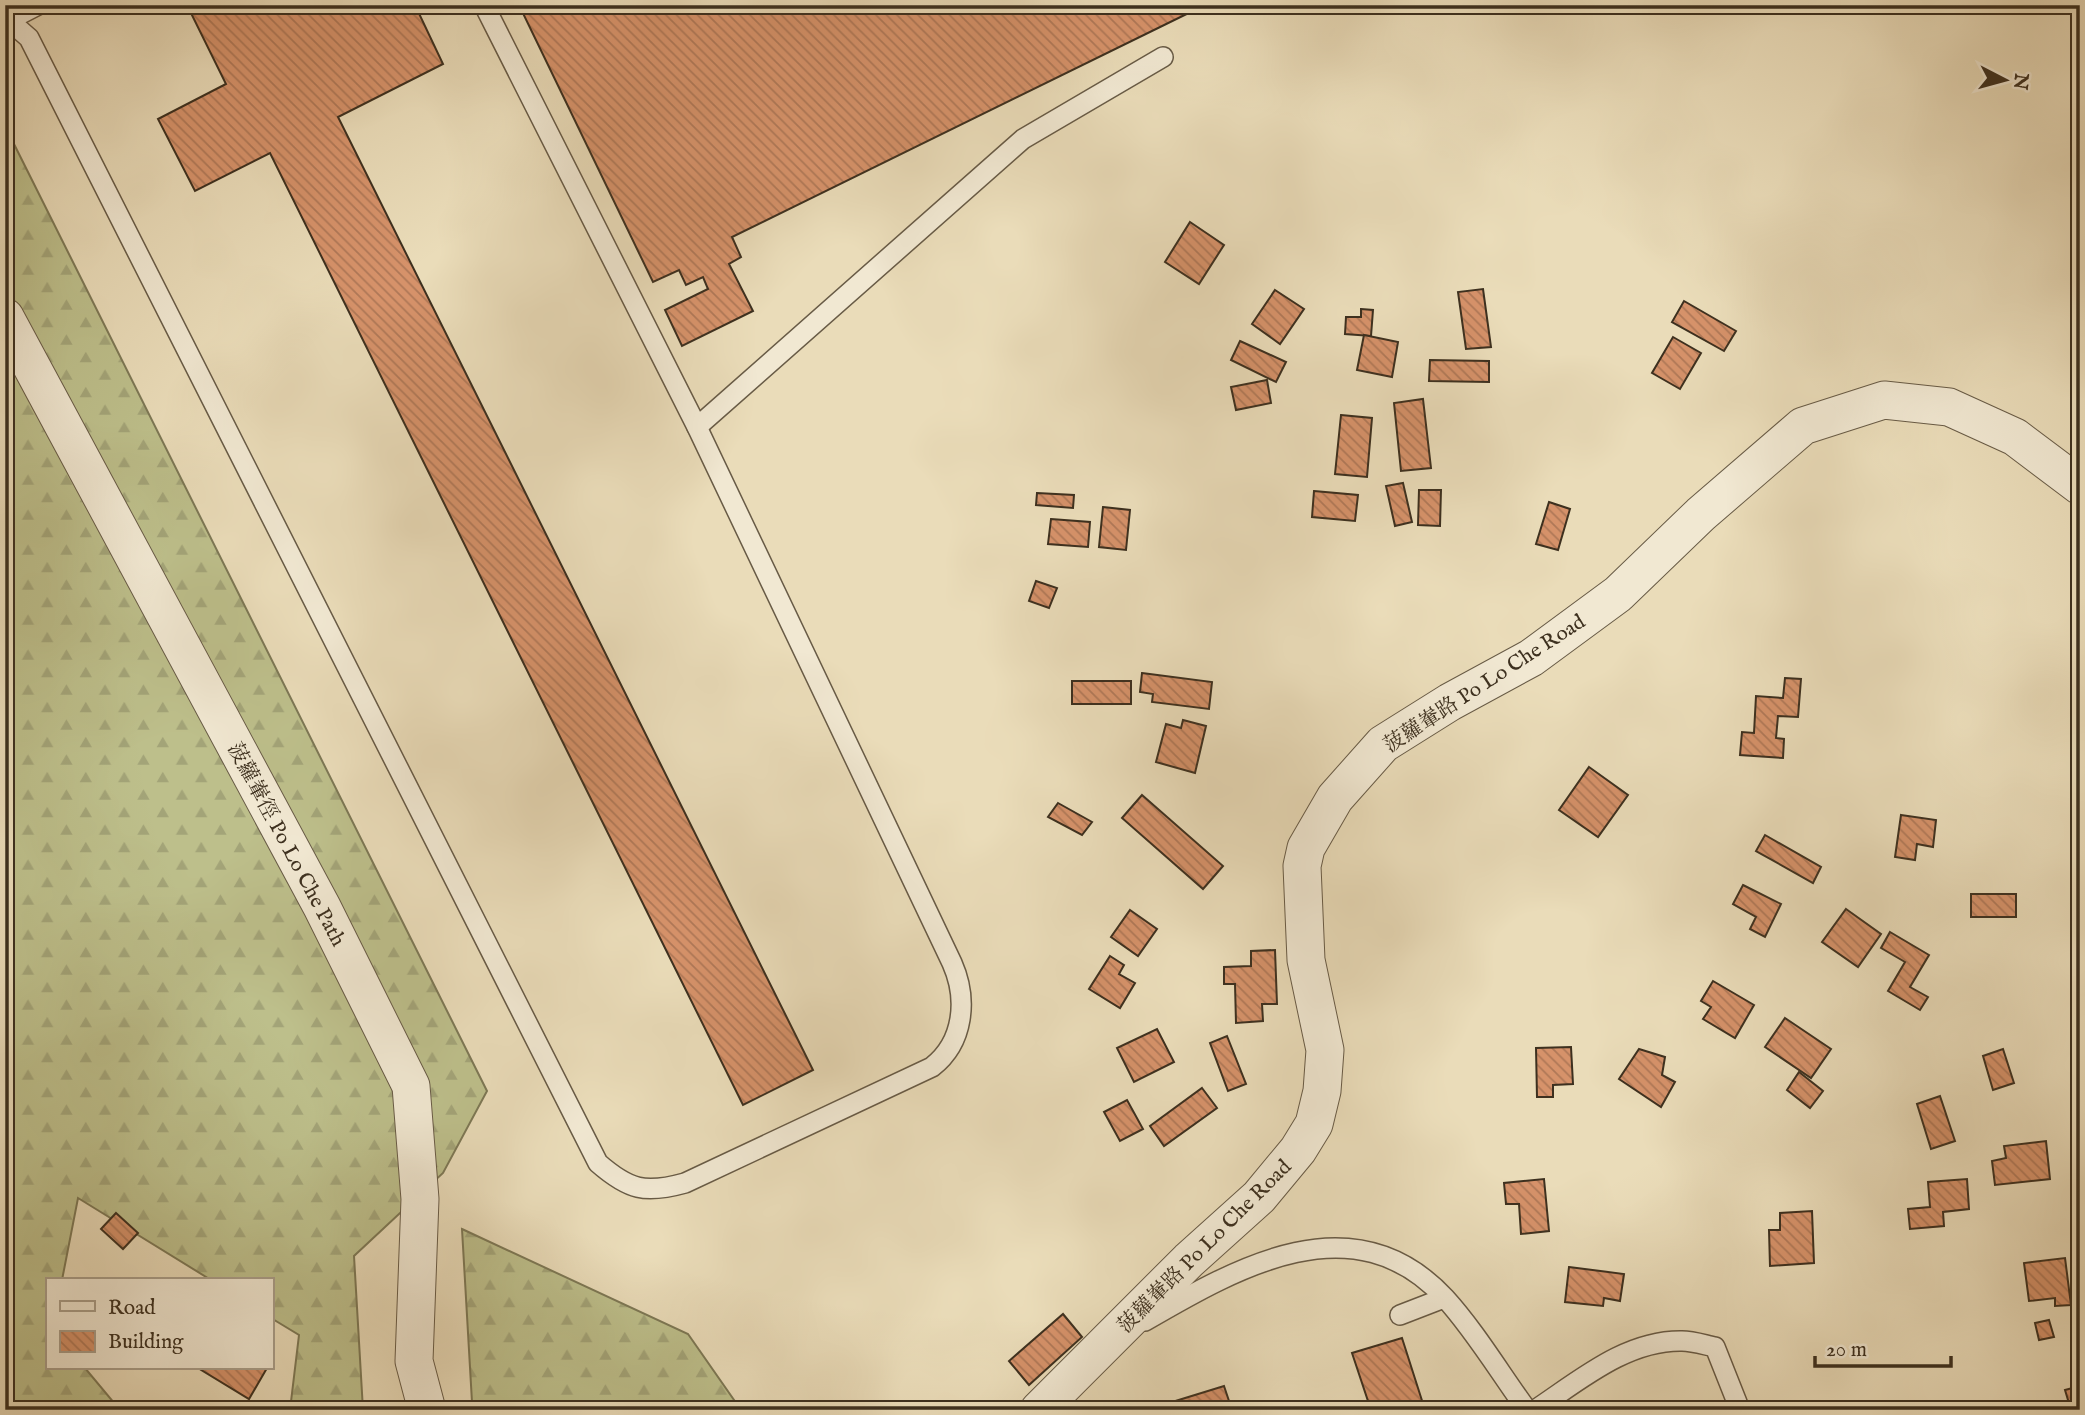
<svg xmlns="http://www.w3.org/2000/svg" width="2085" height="1415" font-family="'IM FELL English','Noto Serif TC',serif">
<defs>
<pattern id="forest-firs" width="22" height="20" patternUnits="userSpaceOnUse" patternTransform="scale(1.75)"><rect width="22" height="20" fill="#bdbf8b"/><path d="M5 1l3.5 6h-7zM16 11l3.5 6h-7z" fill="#a3a478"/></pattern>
<pattern id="building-back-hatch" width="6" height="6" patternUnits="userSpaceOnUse" patternTransform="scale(1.75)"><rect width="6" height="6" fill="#d6926a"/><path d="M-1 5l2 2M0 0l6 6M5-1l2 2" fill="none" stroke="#af7857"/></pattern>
</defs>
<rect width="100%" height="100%" fill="#eadcb9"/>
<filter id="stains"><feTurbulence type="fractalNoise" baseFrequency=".00286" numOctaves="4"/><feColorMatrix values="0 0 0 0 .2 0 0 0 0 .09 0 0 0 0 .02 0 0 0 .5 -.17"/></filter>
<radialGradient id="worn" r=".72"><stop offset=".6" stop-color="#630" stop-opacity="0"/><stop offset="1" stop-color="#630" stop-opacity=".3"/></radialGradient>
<!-- forest -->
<g fill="url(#forest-firs)" stroke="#7d7855" stroke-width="2">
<polygon points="5,126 487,1091 443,1173 354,1256 363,1410 290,1410 299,1335 271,1318 271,1280 211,1280 78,1198 62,1280 47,1280 47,1368 85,1368 120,1410 5,1410"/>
<polygon points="462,1229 688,1334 741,1410 479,1410 472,1402"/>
</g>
<!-- building -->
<g fill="url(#building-back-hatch)" stroke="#3d301f" stroke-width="2">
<polygon points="187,5 415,5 443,64 338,117 813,1070 743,1105 270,153 195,191 158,119 226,84"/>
<polygon points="519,5 1205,5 732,237 741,257 729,264 753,311 682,346 665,310 708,289 703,277 686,285 679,270 653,282"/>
<polygon points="1190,222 1224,245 1199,284 1165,262"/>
<polygon points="1483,289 1491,347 1466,349 1458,292"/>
<polygon points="1275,290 1304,309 1280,344 1252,324"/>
<polygon points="1684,301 1736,331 1724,351 1672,322"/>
<polygon points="1361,309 1373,310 1371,336 1345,334 1346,317 1361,317"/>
<polygon points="1364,335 1398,342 1392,377 1357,370"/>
<polygon points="1673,337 1701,353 1680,389 1652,373"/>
<polygon points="1240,341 1286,362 1276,382 1231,360"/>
<polygon points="1430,360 1489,361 1489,382 1429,381"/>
<polygon points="1267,380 1271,403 1236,410 1231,387"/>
<polygon points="1423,399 1431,468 1401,471 1394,403"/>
<polygon points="1341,415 1372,418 1367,477 1335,474"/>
<polygon points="1403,483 1412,522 1395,526 1386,486"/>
<polygon points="1419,490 1441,490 1440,526 1418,525"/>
<polygon points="1314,491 1358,495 1355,521 1312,517"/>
<polygon points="1037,493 1074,495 1073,508 1036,505"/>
<polygon points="1549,502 1570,509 1558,550 1536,544"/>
<polygon points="1103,507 1130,510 1126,550 1099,547"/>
<polygon points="1051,519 1090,522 1088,547 1048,544"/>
<polygon points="1036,581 1057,588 1049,608 1029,601"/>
<polygon points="1142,673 1212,682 1209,709 1152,702 1153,694 1140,692"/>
<polygon points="1785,678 1801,679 1798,717 1778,716 1776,738 1784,739 1783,758 1740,755 1742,732 1754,733 1756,696 1783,698"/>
<rect x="1072" y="681" width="59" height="23"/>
<polygon points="1183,720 1206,726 1195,773 1156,762 1166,724 1181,728"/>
<polygon points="1589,767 1628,795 1598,837 1559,810"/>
<polygon points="1142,795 1223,866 1203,889 1122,818"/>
<polygon points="1058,803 1092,822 1082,835 1048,817"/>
<polygon points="1901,815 1936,820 1933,847 1917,844 1915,860 1895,857"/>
<polygon points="1765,835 1821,867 1813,883 1756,851"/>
<polygon points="1743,885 1781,904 1765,937 1750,929 1756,917 1733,904"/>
<rect x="1971" y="894" width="45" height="23"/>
<polygon points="1846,909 1881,934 1858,967 1822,942"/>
<polygon points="1130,910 1157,929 1138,956 1111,937"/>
<polygon points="1890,932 1929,955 1910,987 1928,997 1920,1010 1888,991 1905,962 1881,948"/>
<polygon points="1275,950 1277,1004 1262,1004 1263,1021 1236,1023 1235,984 1224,984 1224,967 1251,966 1251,951"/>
<polygon points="1110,956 1124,965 1119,974 1135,983 1120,1008 1089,989"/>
<polygon points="1713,981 1754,1005 1735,1038 1703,1019 1711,1007 1701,1001"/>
<polygon points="1785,1018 1831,1049 1811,1078 1765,1047"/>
<polygon points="1157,1029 1174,1062 1134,1082 1117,1048"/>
<polygon points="1227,1036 1246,1084 1228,1091 1210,1043"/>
<polygon points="1571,1047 1573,1084 1553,1085 1553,1097 1537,1097 1536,1048"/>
<polygon points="1639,1049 1665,1057 1662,1075 1675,1082 1661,1107 1619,1079"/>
<polygon points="2003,1049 2014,1083 1993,1090 1983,1056"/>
<polygon points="1799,1072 1823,1091 1810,1108 1787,1090"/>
<polygon points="1202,1088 1217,1108 1164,1146 1150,1126"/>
<polygon points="1940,1096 1955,1141 1931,1149 1917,1104"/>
<polygon points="1127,1100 1143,1129 1120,1141 1104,1112"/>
<polygon points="2046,1141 2050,1179 1995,1185 1992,1161 2006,1158 2004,1146"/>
<polygon points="1544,1179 1549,1231 1521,1234 1519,1204 1506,1204 1504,1183"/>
<polygon points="1967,1179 1969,1209 1943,1212 1944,1226 1910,1229 1908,1209 1930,1207 1928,1182"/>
<polygon points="1812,1211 1814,1263 1770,1266 1769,1230 1780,1230 1780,1213"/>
<polygon points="116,1213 138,1233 123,1249 101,1229"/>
<polygon points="2065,1258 2071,1305 2055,1306 2055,1298 2029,1301 2024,1263"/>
<polygon points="1569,1267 1624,1274 1620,1301 1604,1298 1603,1306 1565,1302"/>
<polygon points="1063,1314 1082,1337 1029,1385 1009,1361"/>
<polygon points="2049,1320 2054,1337 2039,1340 2035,1323"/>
<polygon points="1402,1338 1425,1410 1371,1410 1352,1353"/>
<polygon points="198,1368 267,1368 249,1399"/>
<polygon points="1224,1386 1232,1410 1171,1410 1169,1403"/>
<polygon points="2080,1386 2080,1410 2071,1410 2065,1390"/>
</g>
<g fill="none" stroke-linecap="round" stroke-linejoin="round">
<!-- lane casing -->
<g stroke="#685b46" stroke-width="22">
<g id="lane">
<path d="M5,17L29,38L598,1163C629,1190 645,1194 685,1183L932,1067C964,1042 968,999 952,963L697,427L484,5"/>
<polyline points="9,20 38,5"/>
<polyline points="697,427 1023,139 1163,57"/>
<polyline points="1400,1315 1444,1298"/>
<path d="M1145,1321C1238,1267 1354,1200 1445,1298C1475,1331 1500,1373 1527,1410"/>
<path d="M1535,1410C1579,1381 1626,1340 1682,1341C1693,1341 1705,1345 1715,1347L1740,1410"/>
</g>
</g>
<!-- street casing -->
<g stroke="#685b46" stroke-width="39">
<g id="street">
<polyline points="5,317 322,907 411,1086 420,1199 414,1361 427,1410"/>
<polyline points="1039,1410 1189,1260 1259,1197 1298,1150 1314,1124 1322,1091 1325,1050 1306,960 1302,866 1306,848 1335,798 1383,744 1450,702 1531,658 1618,594 1701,514 1803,426 1884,400 1949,407 2015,437 2080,486"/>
</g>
</g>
<!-- lane -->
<use href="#lane" stroke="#f1e8d2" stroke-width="19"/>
<!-- street -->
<use href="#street" stroke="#f1e8d2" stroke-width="37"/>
</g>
<g text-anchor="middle" stroke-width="5" stroke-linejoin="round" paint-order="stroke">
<!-- street labels -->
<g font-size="21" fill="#3d301f" stroke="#f1e8d2">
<text transform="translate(1484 683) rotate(-33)" y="7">菠蘿輋路 Po Lo Che Road</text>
<text transform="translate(287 844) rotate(62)" y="7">菠蘿輋徑 Po Lo Che Path</text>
<text transform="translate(1204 1246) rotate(-45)" y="7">菠蘿輋路 Po Lo Che Road</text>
</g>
</g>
<!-- margin -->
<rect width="2085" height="1415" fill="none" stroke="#eadcb9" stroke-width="28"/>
<rect x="7" y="7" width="2071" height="1401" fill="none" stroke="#3d301f" stroke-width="3.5"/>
<rect x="14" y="14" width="2057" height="1387" fill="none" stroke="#3d301f" stroke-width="2"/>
<!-- legend -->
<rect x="46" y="1278" width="228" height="91" fill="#f1e8d2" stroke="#a99e8a" stroke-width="2"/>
<rect x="60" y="1301" width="35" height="10" fill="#f1e8d2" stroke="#a99e8a" stroke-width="2"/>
<text x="108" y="1314" font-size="21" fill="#3d301f">Road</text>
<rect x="60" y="1331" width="35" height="21" fill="url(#building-back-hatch)" stroke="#a99e8a" stroke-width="2"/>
<text x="108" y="1348" font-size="21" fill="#3d301f">Building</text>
<!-- north arrow -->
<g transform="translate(2005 80) rotate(96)" stroke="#f1e8d2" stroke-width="5" paint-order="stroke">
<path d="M0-5L12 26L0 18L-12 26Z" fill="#3d301f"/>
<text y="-10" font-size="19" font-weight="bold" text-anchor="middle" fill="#3d301f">N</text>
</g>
<!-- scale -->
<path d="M1815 1356v10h136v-10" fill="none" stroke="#3d301f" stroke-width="3.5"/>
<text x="1826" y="1356" font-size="21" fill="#3d301f" stroke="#f1e8d2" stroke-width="5" paint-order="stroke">20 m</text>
<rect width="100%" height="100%" filter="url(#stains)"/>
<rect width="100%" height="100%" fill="url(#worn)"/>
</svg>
